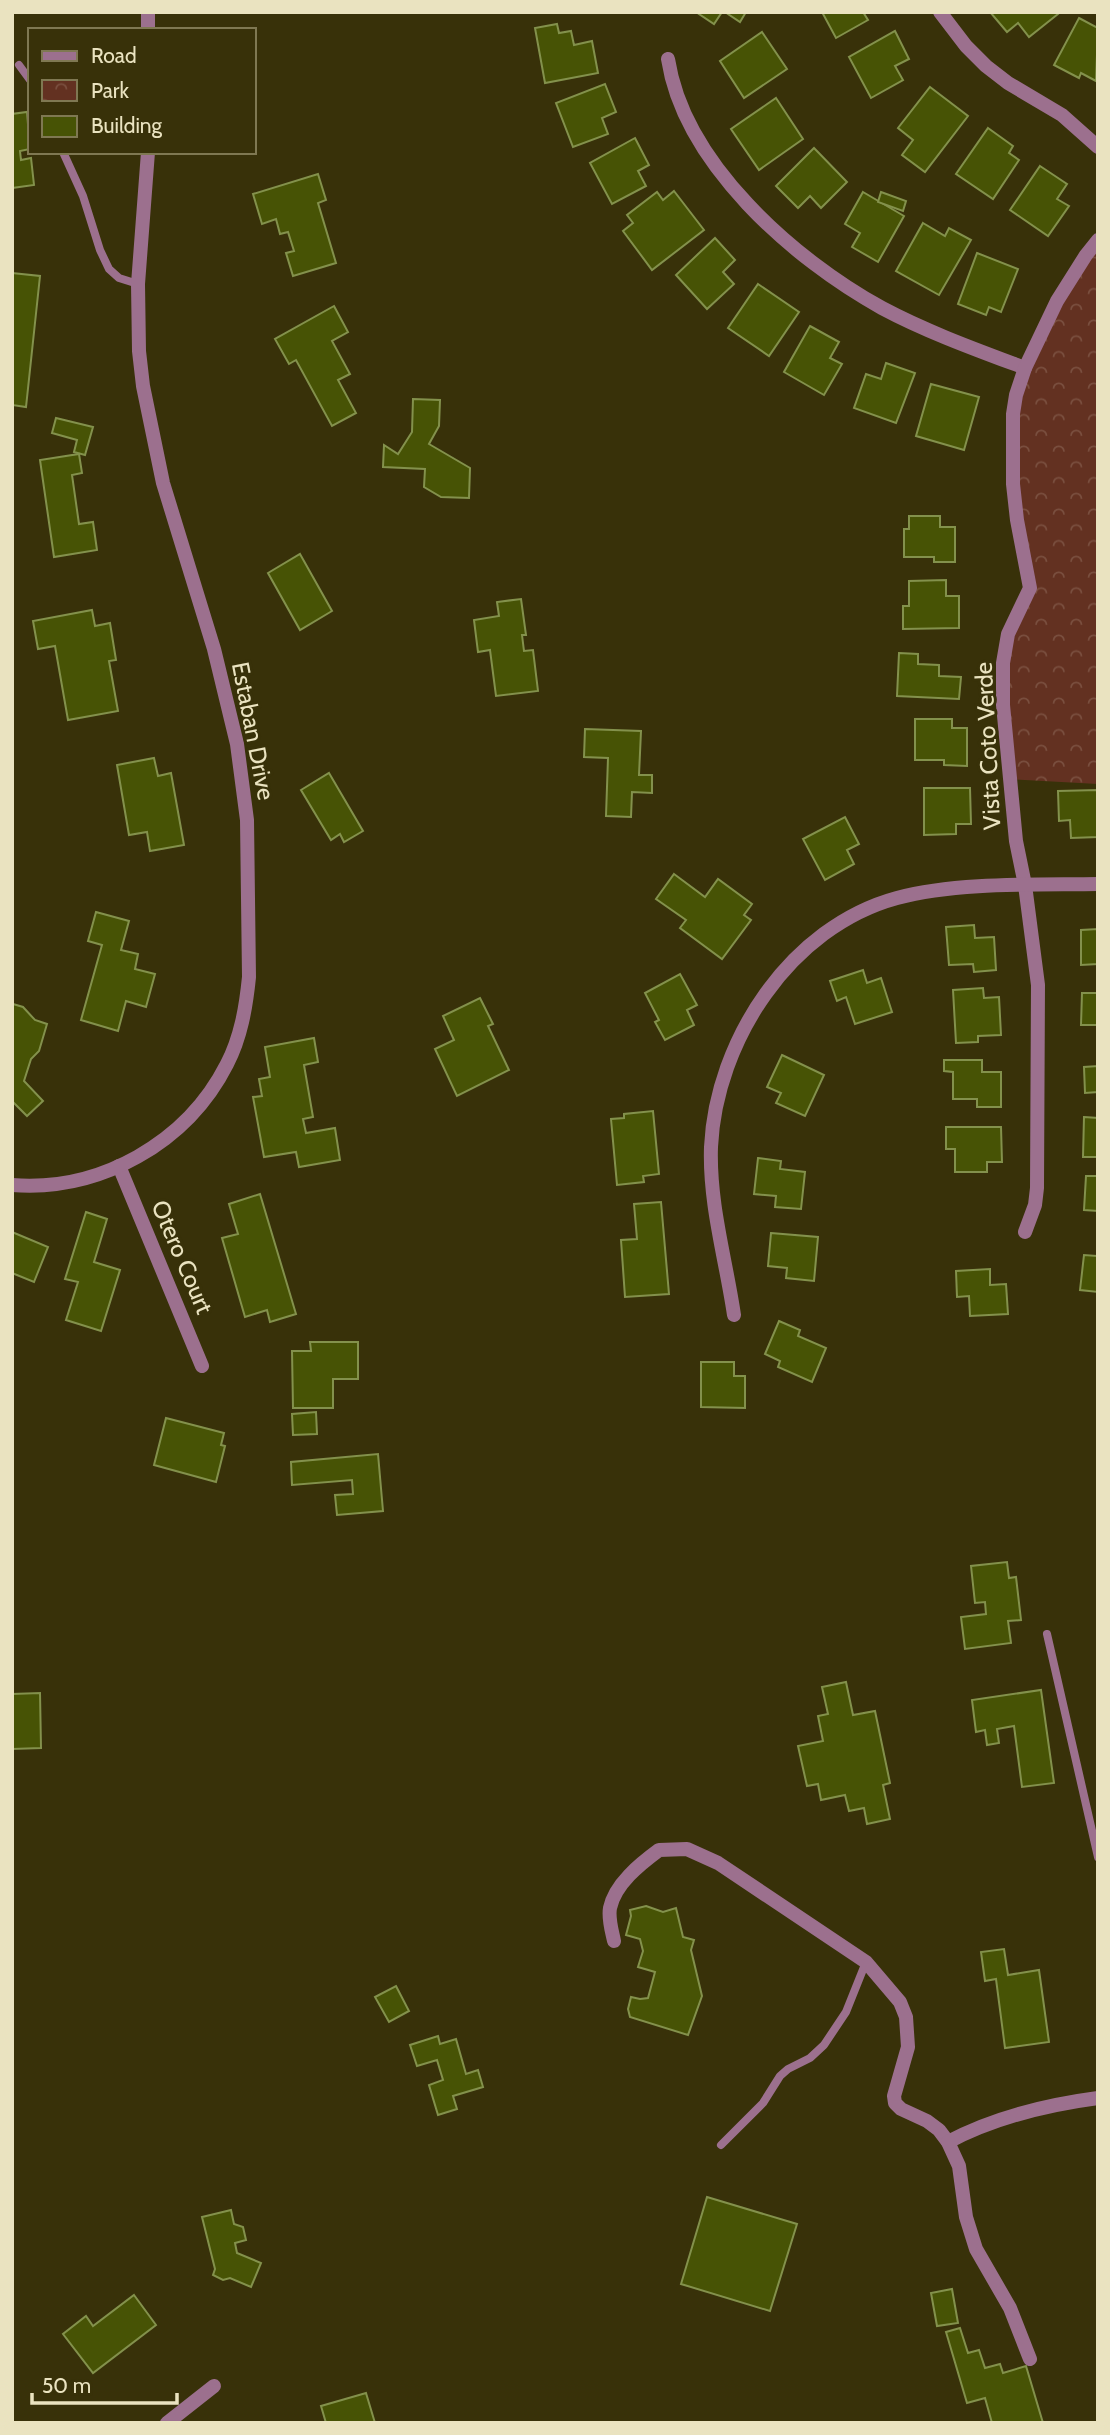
<svg xmlns="http://www.w3.org/2000/svg" width="1110" height="2435" font-family="Cabin,sans-serif">
<defs>
<pattern id="park-crowns" width="20" height="18" patternUnits="userSpaceOnUse" patternTransform="scale(1.75)"><rect width="20" height="18" fill="#633121"/><path d="M2 6a3 3 0 1 1 6 0M12 15a3 3 0 1 1 6 0" fill="none" stroke="#7a4f3f"/></pattern>
</defs>
<rect width="100%" height="100%" fill="#383109"/>
<!-- park -->
<polygon fill="url(#park-crowns)" points="1098,240 1098,784 1009,779 1003,663 1030,587 1014,452 1025,368"/>
<!-- building -->
<g fill="#475305" stroke="#83914c" stroke-width="2">
<polygon points="696,12 722,12 714,24"/>
<polygon points="725,12 746,12 740,22"/>
<polygon points="822,12 863,12 868,20 836,38"/>
<polygon points="990,12 1057,12 1058,14 1029,37 1018,23 1007,32"/>
<polygon points="1079,18 1098,28 1096,81 1081,73 1079,78 1054,65"/>
<polygon points="557,24 559,33 571,31 574,45 592,41 598,73 545,83 535,28"/>
<polygon points="895,31 909,59 895,66 903,80 871,98 849,57"/>
<polygon points="762,32 787,69 744,98 720,61"/>
<polygon points="605,84 616,112 602,118 608,134 573,147 556,103"/>
<polygon points="930,87 968,116 925,172 902,155 913,140 898,128"/>
<polygon points="776,98 803,139 759,170 731,129"/>
<polygon points="27,112 30,149 20,151 21,160 31,158 34,185 12,188 12,114"/>
<polygon points="988,128 1013,146 1009,153 1019,160 993,199 956,174"/>
<polygon points="635,138 649,165 638,171 646,186 612,204 590,163"/>
<polygon points="814,148 847,182 821,208 810,196 798,208 776,186"/>
<polygon points="1040,166 1067,184 1057,199 1069,206 1048,236 1010,210"/>
<polygon points="318,174 326,200 318,203 336,263 293,276 286,253 294,251 288,232 280,234 276,219 262,224 253,194"/>
<polygon points="674,191 704,230 652,270 623,231 633,223 627,215 657,192 663,200"/>
<polygon points="863,192 904,216 878,262 852,247 860,233 845,224"/>
<polygon points="881,192 906,201 903,211 878,202"/>
<polygon points="923,223 945,236 949,228 971,240 939,295 896,271"/>
<polygon points="715,238 735,260 723,272 734,284 707,309 676,275"/>
<polygon points="977,253 1018,269 1001,312 989,307 986,315 958,304"/>
<polygon points="12,273 40,276 26,407 12,405"/>
<polygon points="758,284 799,312 769,356 728,328"/>
<polygon points="334,306 348,332 332,341 350,374 338,380 356,413 332,426 296,360 289,364 275,339"/>
<polygon points="810,326 839,342 830,358 842,364 824,395 784,372"/>
<polygon points="886,363 915,373 896,423 854,408 866,374 881,379"/>
<polygon points="931,384 979,397 964,450 916,436"/>
<polygon points="413,399 440,400 439,426 429,444 470,468 469,498 441,497 424,487 425,469 383,467 384,445 398,454 412,432"/>
<polygon points="56,418 93,427 85,455 74,452 77,440 52,433"/>
<polygon points="79,454 82,473 72,475 79,524 93,522 97,550 54,557 40,460"/>
<polygon points="909,516 940,516 940,527 955,527 955,562 934,562 934,557 904,557 904,529 909,529"/>
<polygon points="300,554 332,611 300,630 268,573"/>
<polygon points="946,580 946,596 959,596 959,628 903,629 903,606 909,606 909,581"/>
<polygon points="521,599 526,635 522,635 524,651 533,650 538,691 496,696 490,650 478,652 474,620 499,616 497,602"/>
<polygon points="92,610 95,626 110,623 116,660 109,661 118,711 68,720 55,646 38,649 33,621"/>
<polygon points="899,653 918,654 918,664 939,665 939,676 961,677 959,699 897,696"/>
<polygon points="915,719 952,719 952,728 967,728 967,766 944,765 944,760 915,760"/>
<polygon points="585,729 641,731 639,775 652,775 652,793 632,792 631,817 606,816 608,758 584,757"/>
<polygon points="154,758 158,776 171,773 184,845 150,851 147,832 129,835 117,765"/>
<polygon points="329,773 363,831 344,842 340,834 331,840 301,790"/>
<polygon points="924,788 970,788 971,824 956,824 956,834 924,835"/>
<polygon points="1098,790 1098,837 1071,838 1070,820 1059,821 1058,791"/>
<polygon points="845,817 859,844 847,850 854,864 825,880 803,839"/>
<polygon points="674,874 705,897 718,879 752,904 744,915 751,920 722,959 680,928 686,920 656,899"/>
<polygon points="96,912 129,921 121,950 138,954 135,969 155,974 146,1007 126,1001 118,1031 81,1020 102,945 88,941"/>
<polygon points="974,925 975,938 994,937 996,970 974,972 973,964 949,965 946,927"/>
<polygon points="1098,929 1098,964 1081,965 1081,930"/>
<polygon points="863,970 867,983 881,978 892,1012 855,1024 846,997 837,1001 830,981"/>
<polygon points="680,974 697,1005 687,1010 694,1025 665,1040 655,1022 659,1020 645,993"/>
<polygon points="1097,982 1098,1025 1081,1025 1082,993 1097,993"/>
<polygon points="983,988 984,998 999,997 1001,1035 978,1036 978,1042 956,1043 953,990"/>
<polygon points="480,998 493,1024 488,1026 509,1070 457,1096 435,1049 454,1040 443,1016"/>
<polygon points="13,1004 23,1007 35,1020 47,1024 39,1051 31,1059 24,1081 43,1101 27,1116 12,1101"/>
<polygon points="314,1038 318,1062 304,1065 313,1117 303,1119 306,1133 335,1128 340,1160 299,1167 296,1152 264,1157 253,1097 262,1096 259,1079 270,1077 265,1047"/>
<polygon points="782,1055 824,1075 805,1116 776,1103 781,1093 767,1087"/>
<polygon points="944,1060 982,1060 982,1072 1001,1072 1001,1107 977,1107 977,1099 953,1099 953,1072 944,1071"/>
<polygon points="1098,1066 1098,1092 1085,1093 1084,1067"/>
<polygon points="653,1111 659,1174 643,1176 644,1182 617,1185 611,1119 624,1118 624,1114"/>
<polygon points="1084,1117 1098,1118 1098,1157 1083,1157"/>
<polygon points="946,1127 1001,1127 1002,1162 987,1162 987,1172 955,1172 955,1149 946,1149"/>
<polygon points="758,1158 781,1161 780,1169 805,1172 801,1209 775,1207 776,1196 754,1194"/>
<polygon points="1086,1176 1098,1176 1098,1211 1084,1210"/>
<polygon points="260,1194 296,1314 270,1322 267,1310 245,1317 222,1238 238,1234 229,1204"/>
<polygon points="661,1202 669,1294 625,1297 621,1240 637,1239 634,1204"/>
<polygon points="86,1212 107,1219 94,1262 120,1270 101,1331 66,1320 78,1282 65,1279"/>
<polygon points="12,1232 48,1247 34,1282 12,1273"/>
<polygon points="771,1233 818,1237 814,1281 786,1278 787,1268 768,1266"/>
<polygon points="1098,1253 1098,1292 1080,1290 1084,1255 1097,1256"/>
<polygon points="990,1269 990,1285 1006,1284 1008,1314 970,1316 969,1296 957,1297 956,1271"/>
<polygon points="779,1321 800,1330 798,1336 826,1348 812,1382 778,1367 780,1361 765,1354"/>
<polygon points="310,1342 358,1342 358,1379 333,1379 333,1408 293,1408 292,1351 311,1351"/>
<polygon points="701,1362 734,1362 734,1376 745,1376 745,1408 701,1407"/>
<polygon points="316,1412 317,1434 293,1435 292,1414"/>
<polygon points="166,1418 224,1433 221,1445 225,1446 216,1482 154,1465"/>
<polygon points="378,1454 383,1511 337,1515 335,1495 353,1494 352,1480 292,1485 291,1462"/>
<polygon points="1007,1562 1009,1578 1016,1577 1021,1620 1008,1621 1011,1643 965,1649 961,1617 986,1614 985,1602 975,1603 971,1566"/>
<polygon points="846,1682 853,1715 875,1711 890,1783 883,1785 890,1819 867,1824 864,1808 849,1811 845,1795 821,1800 818,1784 807,1786 798,1746 823,1741 818,1716 828,1714 822,1687"/>
<polygon points="1041,1690 1054,1783 1022,1787 1014,1726 997,1729 999,1743 987,1745 985,1730 976,1732 972,1700"/>
<polygon points="40,1693 41,1748 12,1749 12,1694"/>
<polygon points="646,1906 663,1912 676,1908 683,1937 694,1940 691,1950 702,1996 688,2035 630,2017 628,2009 631,1997 640,1999 648,1998 655,1972 638,1967 643,1951 640,1939 626,1935 631,1916 630,1910"/>
<polygon points="1004,1949 1008,1975 1039,1970 1049,2042 1005,2048 996,1979 985,1981 981,1952"/>
<polygon points="396,1986 409,2011 389,2022 375,1997"/>
<polygon points="438,2036 440,2044 456,2039 466,2074 478,2070 483,2087 453,2096 457,2109 438,2115 429,2085 443,2080 437,2060 417,2066 410,2045"/>
<polygon points="707,2197 797,2224 770,2311 681,2284"/>
<polygon points="231,2210 234,2224 243,2227 246,2240 235,2243 237,2253 261,2263 251,2287 230,2278 223,2280 213,2275 215,2269 202,2217"/>
<polygon points="952,2289 958,2323 937,2326 931,2293"/>
<polygon points="134,2295 156,2325 93,2373 63,2334 86,2316 93,2326"/>
<polygon points="960,2328 968,2353 979,2350 985,2368 1000,2364 1003,2373 1026,2366 1043,2423 992,2423 985,2398 967,2403 946,2332"/>
<polygon points="366,2393 375,2423 326,2423 321,2406"/>
</g>
<g fill="none" stroke-linecap="round" stroke-linejoin="round">
<!-- service -->
<g stroke="#9c708e" stroke-width="8">
<polyline points="19,65 30,80"/>
<polyline points="63,152 83,196 100,250 109,269 119,278 138,284"/>
<polyline points="1047,1634 1098,1857"/>
<polyline points="721,2145 763,2103 780,2076 788,2069 810,2058 824,2045 846,2012 866,1962"/>
</g>
<!-- minor -->
<g stroke="#9c708e" stroke-width="14">
<polyline points="148,12 148,30"/>
<polyline points="940,12 966,46 986,66 1008,83 1062,115 1098,147"/>
<path d="M668,59C684,163 793,259 882,308C927,332 977,350 1025,368"/>
<polyline points="119,1166 202,1366"/>
<path d="M12,1185C100,1192 187,1143 227,1064C241,1037 246,1007 249,977L247,820L237,744L214,649L163,483L143,386L139,351L138,284L148,152"/>
<polyline points="1025,1232 1035,1205 1037,1188 1038,985 1025,885 1016,841 1003,705 1003,663 1008,634 1030,588 1017,520 1013,484 1013,414 1016,395 1025,368 1057,301 1086,255 1098,240"/>
<path d="M734,1315C726,1260 709,1204 711,1147C716,1041 790,927 897,898C958,882 1034,885 1098,884"/>
<path d="M614,1941C612,1931 608,1919 610,1908C615,1884 640,1864 659,1850L687,1849L718,1863L866,1962L900,2002L906,2017L908,2047L894,2096L895,2103L901,2109L927,2121L939,2130L948,2142L959,2166L966,2217L976,2249L1010,2308L1030,2359"/>
<path d="M948,2142C995,2117 1045,2105 1098,2098"/>
<polyline points="167,2423 214,2386"/>
</g>
</g>
<g text-anchor="middle" stroke-width="6" stroke-linejoin="round" paint-order="stroke">
<!-- street labels -->
<g font-size="24" fill="#eae3c0" stroke="#383109">
<text transform="translate(253 731) rotate(79)" y="8">Estaban Drive</text>
<text transform="translate(988 746) rotate(-93)" y="8">Vista Coto Verde</text>
<text transform="translate(182 1257) rotate(67)" y="8">Otero Court</text>
</g>
</g>
<!-- border -->
<rect width="1110" height="2435" fill="none" stroke="#eae3c0" stroke-width="28"/>
<!-- legend -->
<rect x="28" y="28" width="228" height="126" fill="#383109" stroke="#7f7852" stroke-width="2"/>
<rect x="42" y="51" width="35" height="10" fill="#9c708e" stroke="#7f7852" stroke-width="2"/>
<text x="91" y="63" font-size="21" fill="#eae3c0">Road</text>
<rect x="42" y="80" width="35" height="21" fill="url(#park-crowns)" stroke="#7f7852" stroke-width="2"/>
<text x="91" y="98" font-size="21" fill="#eae3c0">Park</text>
<rect x="42" y="116" width="35" height="21" fill="#475305" stroke="#7f7852" stroke-width="2"/>
<text x="91" y="133" font-size="21" fill="#eae3c0">Building</text>
<!-- scale -->
<path d="M32 2393v10h145v-10" fill="none" stroke="#eae3c0" stroke-width="3.5"/>
<text x="42" y="2393" font-size="21" fill="#eae3c0" stroke="#383109" stroke-width="5" paint-order="stroke">50 m</text>
</svg>
